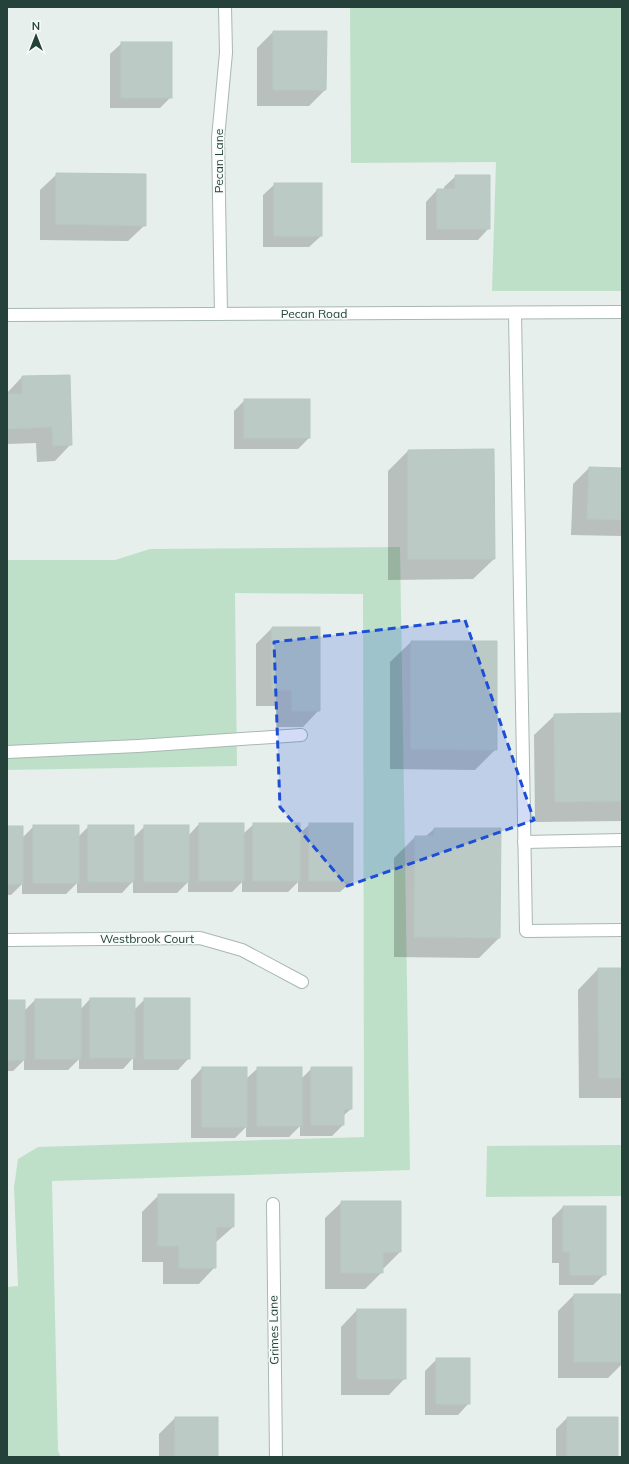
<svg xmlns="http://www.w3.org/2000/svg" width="629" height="1464" font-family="Mulish,sans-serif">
<rect width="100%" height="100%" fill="#e6efeb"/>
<!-- green -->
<g fill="#bfe0c8">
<polygon points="350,7 622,7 622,291 492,291 496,162 351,163"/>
<polygon points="400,547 410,1170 52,1181 58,1451 61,1457 7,1457 7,1287 18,1286 14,1187 18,1159 38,1147 364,1137 363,594 235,593 237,766 7,770 7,560 115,560 150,549"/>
<polygon points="622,1145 622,1196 486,1197 487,1146"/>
</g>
<!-- shadow -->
<g fill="#0003">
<polygon points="273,32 325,90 309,106 257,106 257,48"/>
<polygon points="122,43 171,97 160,108 110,108 110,54"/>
<polygon points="57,174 145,225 128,241 40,240 40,190"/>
<polygon points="456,176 489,228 478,240 426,240 426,202 437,190 444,190 444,187"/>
<polygon points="275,184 321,236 309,247 263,247 263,195"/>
<polygon points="22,377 71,444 55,461 37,462 36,443 7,444 7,393"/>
<polygon points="245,400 309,438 298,449 234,449 234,411"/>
<polygon points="408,451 494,559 473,579 388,580 388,471"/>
<polygon points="589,468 622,469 622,536 571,535 573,484"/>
<polygon points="272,628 319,628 319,710 303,727 276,727 276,706 256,706 256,644"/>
<polygon points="411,642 496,749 475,770 390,769 390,662"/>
<polygon points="622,714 622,821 535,822 534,735 555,715"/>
<polygon points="199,824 243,834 254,824 299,834 310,824 352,881 340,892 298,892 298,882 288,892 242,892 242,882 232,892 188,892 188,882 177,893 133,893 133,881 122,893 77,893 77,883 66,894 22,894 22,884 11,895 7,895 7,827 22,838 34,826 78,837 89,826 133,838 145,826 188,836"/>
<polygon points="434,829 499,938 479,958 394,957 394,858 415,837 425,837"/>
<polygon points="598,969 622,969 622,1098 579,1098 578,990"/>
<polygon points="90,999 134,999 134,1010 145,999 189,1058 178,1070 133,1070 133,1058 123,1069 79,1069 79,1059 68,1070 24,1070 24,1060 13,1071 7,1071 7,1001 24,1011 35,1000 80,1010"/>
<polygon points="202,1068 246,1079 258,1068 301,1079 312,1068 351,1109 343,1116 343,1125 332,1136 300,1136 300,1126 289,1137 246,1137 246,1127 235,1138 191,1138 191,1080"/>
<polygon points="159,1195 233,1227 215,1243 215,1267 199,1284 163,1284 163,1262 142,1262 142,1212"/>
<polygon points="342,1202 400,1252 384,1268 382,1268 382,1272 365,1289 325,1289 325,1218"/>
<polygon points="563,1207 605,1274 593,1285 559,1285 559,1263 552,1263 552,1218"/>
<polygon points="574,1295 622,1295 622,1364 608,1378 558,1378 558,1311"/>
<polygon points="357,1310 405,1378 389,1395 341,1395 341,1327"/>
<polygon points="437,1359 469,1403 458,1415 425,1415 425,1371"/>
<polygon points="175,1418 217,1457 159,1457 159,1434"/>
<polygon points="567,1418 617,1418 617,1457 556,1457 556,1429"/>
</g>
<!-- building -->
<g fill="#bbcac4" stroke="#b8c9c2">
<polygon points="273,31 327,31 326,90 273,90"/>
<rect x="121" y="42" width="51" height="56"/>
<polygon points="56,173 146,174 146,226 56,224"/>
<polygon points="455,175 490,175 490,229 437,229 437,189 455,189"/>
<rect x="274" y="183" width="48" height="53"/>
<polygon points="70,375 72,445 53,446 52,427 7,429 7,394 22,394 22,376"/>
<rect x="244" y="399" width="66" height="39"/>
<polygon points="494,449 495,559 408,559 408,450"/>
<polygon points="589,467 622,468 622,520 587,519"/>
<polygon points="272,627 320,627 320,711 292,711 292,690 272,690"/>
<polygon points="411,641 497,641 497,750 411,749"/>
<polygon points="622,713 622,801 555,802 554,714"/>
<rect x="199" y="823" width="45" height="58"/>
<rect x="253" y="823" width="47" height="58"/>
<rect x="309" y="823" width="44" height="58"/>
<rect x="33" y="825" width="46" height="58"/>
<rect x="88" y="825" width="46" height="57"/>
<rect x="144" y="825" width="45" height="57"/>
<rect x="7" y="826" width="16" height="58"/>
<polygon points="434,828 501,828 500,938 414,937 415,836 434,836"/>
<polygon points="598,968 622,968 622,1078 599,1078"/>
<rect x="90" y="998" width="45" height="60"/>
<rect x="144" y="998" width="46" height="61"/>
<rect x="35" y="999" width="46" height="60"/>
<rect x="7" y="1000" width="18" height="60"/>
<rect x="202" y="1067" width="45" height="60"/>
<rect x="257" y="1067" width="45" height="59"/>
<polygon points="311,1067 352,1067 352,1109 344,1109 344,1125 311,1125"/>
<polygon points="158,1194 234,1194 234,1227 216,1227 216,1268 179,1268 179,1246 158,1246"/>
<polygon points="341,1201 401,1201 401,1252 383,1252 383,1273 341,1273"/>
<polygon points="563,1206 606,1206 606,1275 570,1275 570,1252 563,1252"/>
<rect x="574" y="1294" width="48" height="68"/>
<rect x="357" y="1309" width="49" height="70"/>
<rect x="436" y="1358" width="34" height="46"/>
<rect x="175" y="1417" width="43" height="40"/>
<polygon points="567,1417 618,1417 618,1457 567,1456"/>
</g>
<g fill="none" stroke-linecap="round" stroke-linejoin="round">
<!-- minor casing -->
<g stroke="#a8b8b2" stroke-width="14">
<g id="minor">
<polyline points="515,313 526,931 622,930"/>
<polyline points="221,314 218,138 226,53 225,7"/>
<polyline points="7,315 622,312"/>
<polyline points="7,752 138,746 301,735"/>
<polyline points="524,842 622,840"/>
<polyline points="7,940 200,938 242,950 302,982"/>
<polyline points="273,1204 276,1457"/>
</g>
</g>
<!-- minor -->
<use href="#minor" stroke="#fff" stroke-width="12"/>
</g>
<!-- marked area -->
<path fill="#1d4ed8" fill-opacity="0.2" stroke="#1d4ed8" stroke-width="3" stroke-dasharray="8 5" stroke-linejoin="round" d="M465,620L534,820L347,886L280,807L274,642Z"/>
<g text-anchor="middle" stroke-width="3" stroke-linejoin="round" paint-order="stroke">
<!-- street labels -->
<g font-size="12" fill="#24423a" stroke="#f7fbf9">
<text transform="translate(219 161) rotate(-90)" y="4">Pecan Lane</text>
<text x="314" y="318">Pecan Road</text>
<text x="147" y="943">Westbrook Court</text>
<text transform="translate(274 1330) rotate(-91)" y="4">Grimes Lane</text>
</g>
</g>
<!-- border -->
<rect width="629" height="1464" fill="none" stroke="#24423a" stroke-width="16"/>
<!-- north arrow -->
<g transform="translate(36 36)" stroke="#f7fbf9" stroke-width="3" paint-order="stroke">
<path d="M0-3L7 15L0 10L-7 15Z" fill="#24423a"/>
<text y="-6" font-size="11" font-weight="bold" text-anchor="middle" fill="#24423a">N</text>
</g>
</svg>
